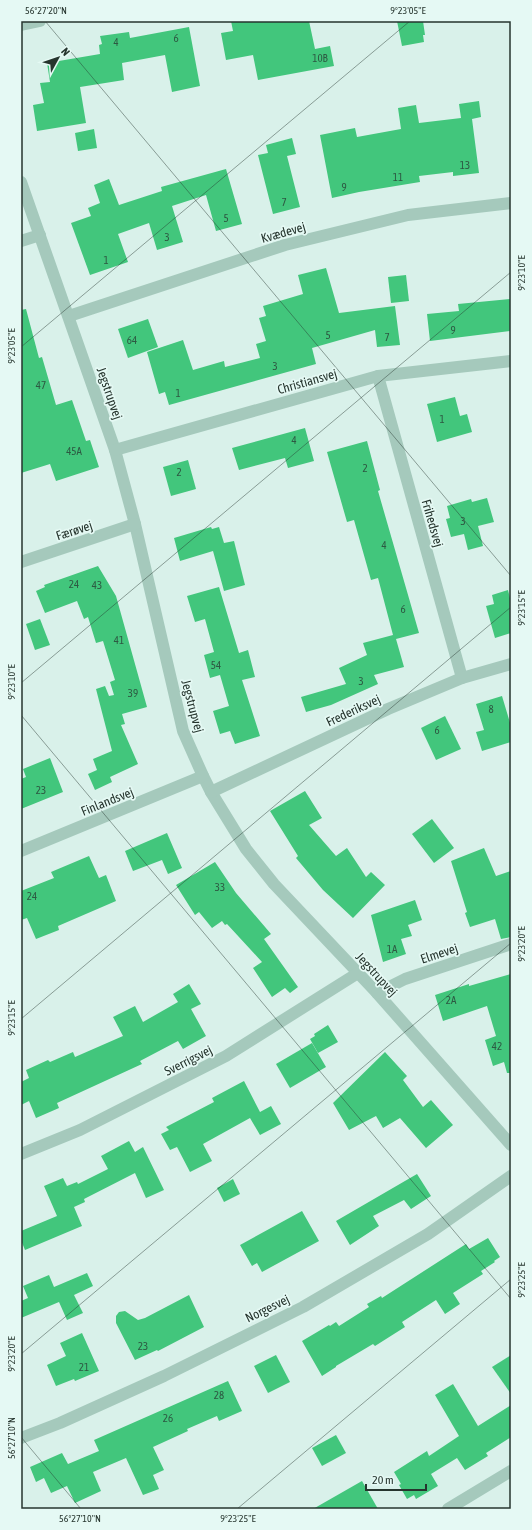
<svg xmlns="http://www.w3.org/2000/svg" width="532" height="1530" font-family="'Asap Condensed',sans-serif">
<rect width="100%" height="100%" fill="#d9f1ea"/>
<!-- building -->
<g fill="#42c67c">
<polygon points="231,21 309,21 315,49 330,46 334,66 258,80 253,55 226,60 221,33 233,31"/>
<polygon points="397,21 423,21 425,35 423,35 424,42 402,46"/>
<polygon points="189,27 200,86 172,92 165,55 122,63 124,80 80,87 86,123 37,131 33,105 44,103 40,83 50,82 47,63 100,54 99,45 102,44 100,36 129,32 130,38"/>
<polygon points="479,101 481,117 472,119 479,173 453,176 453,172 419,176 420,182 359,192 332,198 320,135 355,128 357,137 401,129 398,108 416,105 419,123 461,118 459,104"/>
<polygon points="94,129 97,148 78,151 75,133"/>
<polygon points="292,138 296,154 287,156 300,207 273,214 258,155 268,153 266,145"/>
<polygon points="226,169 242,224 216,231 206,195 172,206 183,242 157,250 149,223 118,234 128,262 90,275 71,223 91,216 88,208 100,203 94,185 109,179 119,205 162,191 161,187"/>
<polygon points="326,268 339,313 395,306 400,345 377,347 375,330 312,348 316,364 169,405 165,392 159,394 147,352 183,340 193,370 224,361 225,367 260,358 256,344 266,341 259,318 266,316 263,306 303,294 298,275"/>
<polygon points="406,275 409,301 391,303 388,277"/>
<polygon points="511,299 511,331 430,341 427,314 459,311 458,304"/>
<polygon points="26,309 39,358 42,357 56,405 72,400 86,441 90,440 99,467 56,481 50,464 21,473 21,310"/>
<polygon points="148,319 158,347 128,358 118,329"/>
<polygon points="455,397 460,416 467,414 472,432 437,442 427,404"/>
<polygon points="305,428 314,461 288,468 285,458 239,470 232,448"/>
<polygon points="367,441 380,490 378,491 419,633 396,639 404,667 374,675 378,684 331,705 306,712 301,697 346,684 339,668 367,655 363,643 393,635 378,578 371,580 354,520 347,522 327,452"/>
<polygon points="188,460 196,489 171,496 163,467"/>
<polygon points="487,498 494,522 478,526 483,546 468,550 464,534 451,537 446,519 450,518 447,506 471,499 472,502"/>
<polygon points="211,527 212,529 219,527 224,543 234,541 245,585 224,591 213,551 180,561 174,538"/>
<polygon points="98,566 116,596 147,707 122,714 125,724 121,725 138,764 110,777 112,782 95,790 88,774 97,770 93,759 112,751 96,689 105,686 109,696 114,695 110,682 115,680 103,641 96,643 88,617 84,619 77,601 45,613 36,591 45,587 44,585"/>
<polygon points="219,587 239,653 248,650 255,677 242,680 260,736 235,744 230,731 220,734 213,711 229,706 220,675 210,678 204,655 214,652 205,619 195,622 187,596"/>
<polygon points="508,590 511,602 511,633 495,638 486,606 494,604 492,595"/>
<polygon points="40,619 50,645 35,650 26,624"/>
<polygon points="502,696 511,726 511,742 482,751 476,732 484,730 476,704"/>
<polygon points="445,716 461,749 436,760 421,728"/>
<polygon points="50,758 63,792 21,809 21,779 26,777 23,769"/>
<polygon points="305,791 322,818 309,825 336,856 347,848 366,877 371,872 385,885 353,918 323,890 296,858 298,856 270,811"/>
<polygon points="432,819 454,848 434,863 412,834"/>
<polygon points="167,833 182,868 168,874 162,860 133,871 125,851"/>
<polygon points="484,848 496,876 511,871 511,937 501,939 495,919 470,927 465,913 467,912 451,861"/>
<polygon points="89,856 99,878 106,875 116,901 58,926 59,930 36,939 27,918 21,920 21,891 54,878 51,872"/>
<polygon points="215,862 236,893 271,934 264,939 298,987 290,993 285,988 272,997 253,968 262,962 227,924 225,925 222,921 212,928 199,912 195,915 176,885"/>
<polygon points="415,900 422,920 408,925 412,936 401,939 406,954 383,962 371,915"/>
<polygon points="511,974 511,1073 507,1073 504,1062 493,1066 485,1040 496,1036 487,1006 443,1021 435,995 469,984 469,986"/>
<polygon points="189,984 201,1004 191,1009 206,1036 183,1049 178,1041 140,1061 142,1064 57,1103 59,1108 36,1118 29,1101 21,1105 21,1082 29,1078 26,1070 48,1060 50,1062 73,1052 75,1057 123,1036 113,1017 135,1006 143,1022 178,1002 173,994"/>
<polygon points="328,1025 338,1042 318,1053 310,1039 315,1036 314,1034"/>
<polygon points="312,1043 326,1067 290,1088 276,1064"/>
<polygon points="385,1052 407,1076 403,1080 423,1107 431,1100 453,1125 426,1148 400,1118 383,1128 376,1116 349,1130 333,1103"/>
<polygon points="244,1081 260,1112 271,1106 281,1124 260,1135 250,1118 203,1144 212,1161 190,1172 177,1147 170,1150 161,1134 169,1130 166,1127 214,1102 212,1098"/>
<polygon points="129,1141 135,1152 143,1147 164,1190 146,1198 135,1173 84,1199 85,1202 74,1207 82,1226 25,1250 21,1240 21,1231 57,1216 44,1186 63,1178 67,1186 77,1182 78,1184 108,1169 101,1156"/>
<polygon points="417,1174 431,1196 411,1209 404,1200 373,1216 379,1226 350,1245 336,1221"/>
<polygon points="233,1179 240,1194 224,1202 217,1188"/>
<polygon points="302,1211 319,1241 262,1272 257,1263 252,1266 240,1245"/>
<polygon points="488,1238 500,1257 494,1261 495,1262 481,1271 483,1274 453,1293 460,1304 445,1314 436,1300 402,1322 405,1327 375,1346 373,1344 336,1366 336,1367 322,1376 302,1341 329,1325 330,1326 336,1322 339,1326 369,1307 367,1304 381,1296 382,1298 466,1244 469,1249"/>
<polygon points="87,1273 93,1286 74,1295 83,1313 67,1320 59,1302 21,1318 21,1301 28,1298 23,1286 49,1275 54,1287"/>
<polygon points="189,1295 204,1327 158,1351 157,1350 135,1360 116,1323 116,1316 119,1312 125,1311 138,1320 145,1318"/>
<polygon points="82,1333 99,1371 75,1381 74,1379 56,1386 47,1365 66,1356 60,1343"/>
<polygon points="276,1355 290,1382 268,1393 254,1366"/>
<polygon points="511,1355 511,1394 492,1367"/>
<polygon points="228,1381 242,1411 219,1421 217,1416 187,1429 188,1431 153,1447 164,1470 153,1475 159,1489 143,1495 126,1458 93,1472 101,1491 75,1503 67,1486 51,1493 44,1478 36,1482 30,1467 62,1453 68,1464 99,1451 94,1440"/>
<polygon points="453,1384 478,1426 511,1405 511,1437 486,1453 488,1456 465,1470 457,1458 431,1474 438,1486 416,1499 414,1495 407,1499 399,1485 401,1484 394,1472 427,1451 429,1456 459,1436 435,1395"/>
<polygon points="336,1435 346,1453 322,1466 312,1448"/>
<polygon points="362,1481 378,1509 313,1509"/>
</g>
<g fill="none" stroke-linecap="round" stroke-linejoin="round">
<!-- minor -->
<g stroke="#a5c9bc" stroke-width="12">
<polyline points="21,25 40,21"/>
<polyline points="21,182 115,450 135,524 183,731 203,776 211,792 246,849 274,884 377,993 511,1145"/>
<polyline points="21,241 40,235"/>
<polyline points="69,316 285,245 408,215 511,203"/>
<polyline points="378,376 462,678"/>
<polyline points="115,450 378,376 511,361"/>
<polyline points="21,562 135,524"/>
<polyline points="211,792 388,709 462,678 511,664"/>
<polyline points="21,851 203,776"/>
<polyline points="377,993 405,979 511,944"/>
<polyline points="21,1154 80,1130 226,1056 358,973"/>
<polyline points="21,1438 60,1423 164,1376 303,1307 428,1234 511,1176"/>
<polyline points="448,1509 511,1471"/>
</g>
</g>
<!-- ticks -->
<path fill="none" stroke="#26352e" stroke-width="1" stroke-opacity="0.45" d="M45,21L511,576M21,347L410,21M21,683L511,272M21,715L511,1299M21,1019L511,607M21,1354L511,943M21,1437L81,1509M237,1509L511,1279"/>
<g text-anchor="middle" stroke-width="3.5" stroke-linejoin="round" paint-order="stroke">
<!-- number labels -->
<g font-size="11" fill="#2d5942">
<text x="176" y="42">6</text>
<text x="116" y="46">4</text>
<text x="320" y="62">10B</text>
<text x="465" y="169">13</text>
<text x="398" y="181">11</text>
<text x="344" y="191">9</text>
<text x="284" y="206">7</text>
<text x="226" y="222">5</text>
<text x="167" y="241">3</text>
<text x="106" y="264">1</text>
<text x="453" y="334">9</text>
<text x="328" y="339">5</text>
<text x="387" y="341">7</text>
<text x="132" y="344">64</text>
<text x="275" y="370">3</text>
<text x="41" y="389">47</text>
<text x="178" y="397">1</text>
<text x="442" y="423">1</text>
<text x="294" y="444">4</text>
<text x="74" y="455">45A</text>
<text x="365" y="472">2</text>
<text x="179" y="476">2</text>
<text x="463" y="525">3</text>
<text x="384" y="549">4</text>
<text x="74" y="588">24</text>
<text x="97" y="589">43</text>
<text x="403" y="613">6</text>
<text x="119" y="644">41</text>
<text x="216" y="669">54</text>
<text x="361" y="685">3</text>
<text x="133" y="697">39</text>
<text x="491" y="713">8</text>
<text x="437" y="734">6</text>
<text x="41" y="794">23</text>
<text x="220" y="891">33</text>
<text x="32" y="900">24</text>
<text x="392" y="953">1A</text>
<text x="451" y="1004">2A</text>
<text x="497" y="1050">42</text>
<text x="143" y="1350">23</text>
<text x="84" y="1371">21</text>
<text x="219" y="1399">28</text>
<text x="168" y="1422">26</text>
</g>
<!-- street labels -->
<g font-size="13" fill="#26352e" stroke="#e5f9f4">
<text transform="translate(283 232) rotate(-16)" y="5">Kvædevej</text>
<text transform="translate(307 381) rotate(-16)" y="5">Christiansvej</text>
<text transform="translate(110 393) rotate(71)" y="5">Jegstrupvej</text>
<text transform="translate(433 523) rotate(74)" y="5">Frihedsvej</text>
<text transform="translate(74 530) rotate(-18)" y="5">Færøvej</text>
<text transform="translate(193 706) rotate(75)" y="5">Jegstrupvej</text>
<text transform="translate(353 710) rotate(-25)" y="5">Frederiksvej</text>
<text transform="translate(107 801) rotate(-22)" y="5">Finlandsvej</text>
<text transform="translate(439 953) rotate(-18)" y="5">Elmevej</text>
<text transform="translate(377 974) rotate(47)" y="5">Jegstrupvej</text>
<text transform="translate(188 1060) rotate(-27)" y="5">Sverrigsvej</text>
<text transform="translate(267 1308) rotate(-26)" y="5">Norgesvej</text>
</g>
</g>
<!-- border -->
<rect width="532" height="1530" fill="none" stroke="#e5f9f4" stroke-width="44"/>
<!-- north arrow -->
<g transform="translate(58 58) rotate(50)" stroke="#e5f9f4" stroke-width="3" paint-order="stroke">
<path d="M0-3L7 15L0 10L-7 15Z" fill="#26352e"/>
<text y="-6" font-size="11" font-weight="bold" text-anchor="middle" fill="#26352e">N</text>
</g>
<!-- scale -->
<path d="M366 1484v6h60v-6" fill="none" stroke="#26352e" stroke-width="2"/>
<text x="372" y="1484" font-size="12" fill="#26352e" stroke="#e5f9f4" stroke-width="3" paint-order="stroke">20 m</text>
<rect x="22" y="22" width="488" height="1486" fill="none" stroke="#26352e" stroke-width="1.5"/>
<g font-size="10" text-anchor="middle" fill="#26352e">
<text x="46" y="14">56°27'20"N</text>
<text x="408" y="14">9°23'05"E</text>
<text transform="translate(521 273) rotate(-90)" y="4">9°23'10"E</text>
<text transform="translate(11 346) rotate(-90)" y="4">9°23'05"E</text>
<text transform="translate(521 608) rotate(-90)" y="4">9°23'15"E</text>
<text transform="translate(11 682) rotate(-90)" y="4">9°23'10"E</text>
<text transform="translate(521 944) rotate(-90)" y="4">9°23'20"E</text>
<text transform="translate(11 1018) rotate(-90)" y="4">9°23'15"E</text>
<text transform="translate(521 1280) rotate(-90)" y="4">9°23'25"E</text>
<text transform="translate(11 1354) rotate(-90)" y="4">9°23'20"E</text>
<text transform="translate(11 1438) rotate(-90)" y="4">56°27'10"N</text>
<text x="80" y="1522">56°27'10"N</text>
<text x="238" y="1522">9°23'25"E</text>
</g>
</svg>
